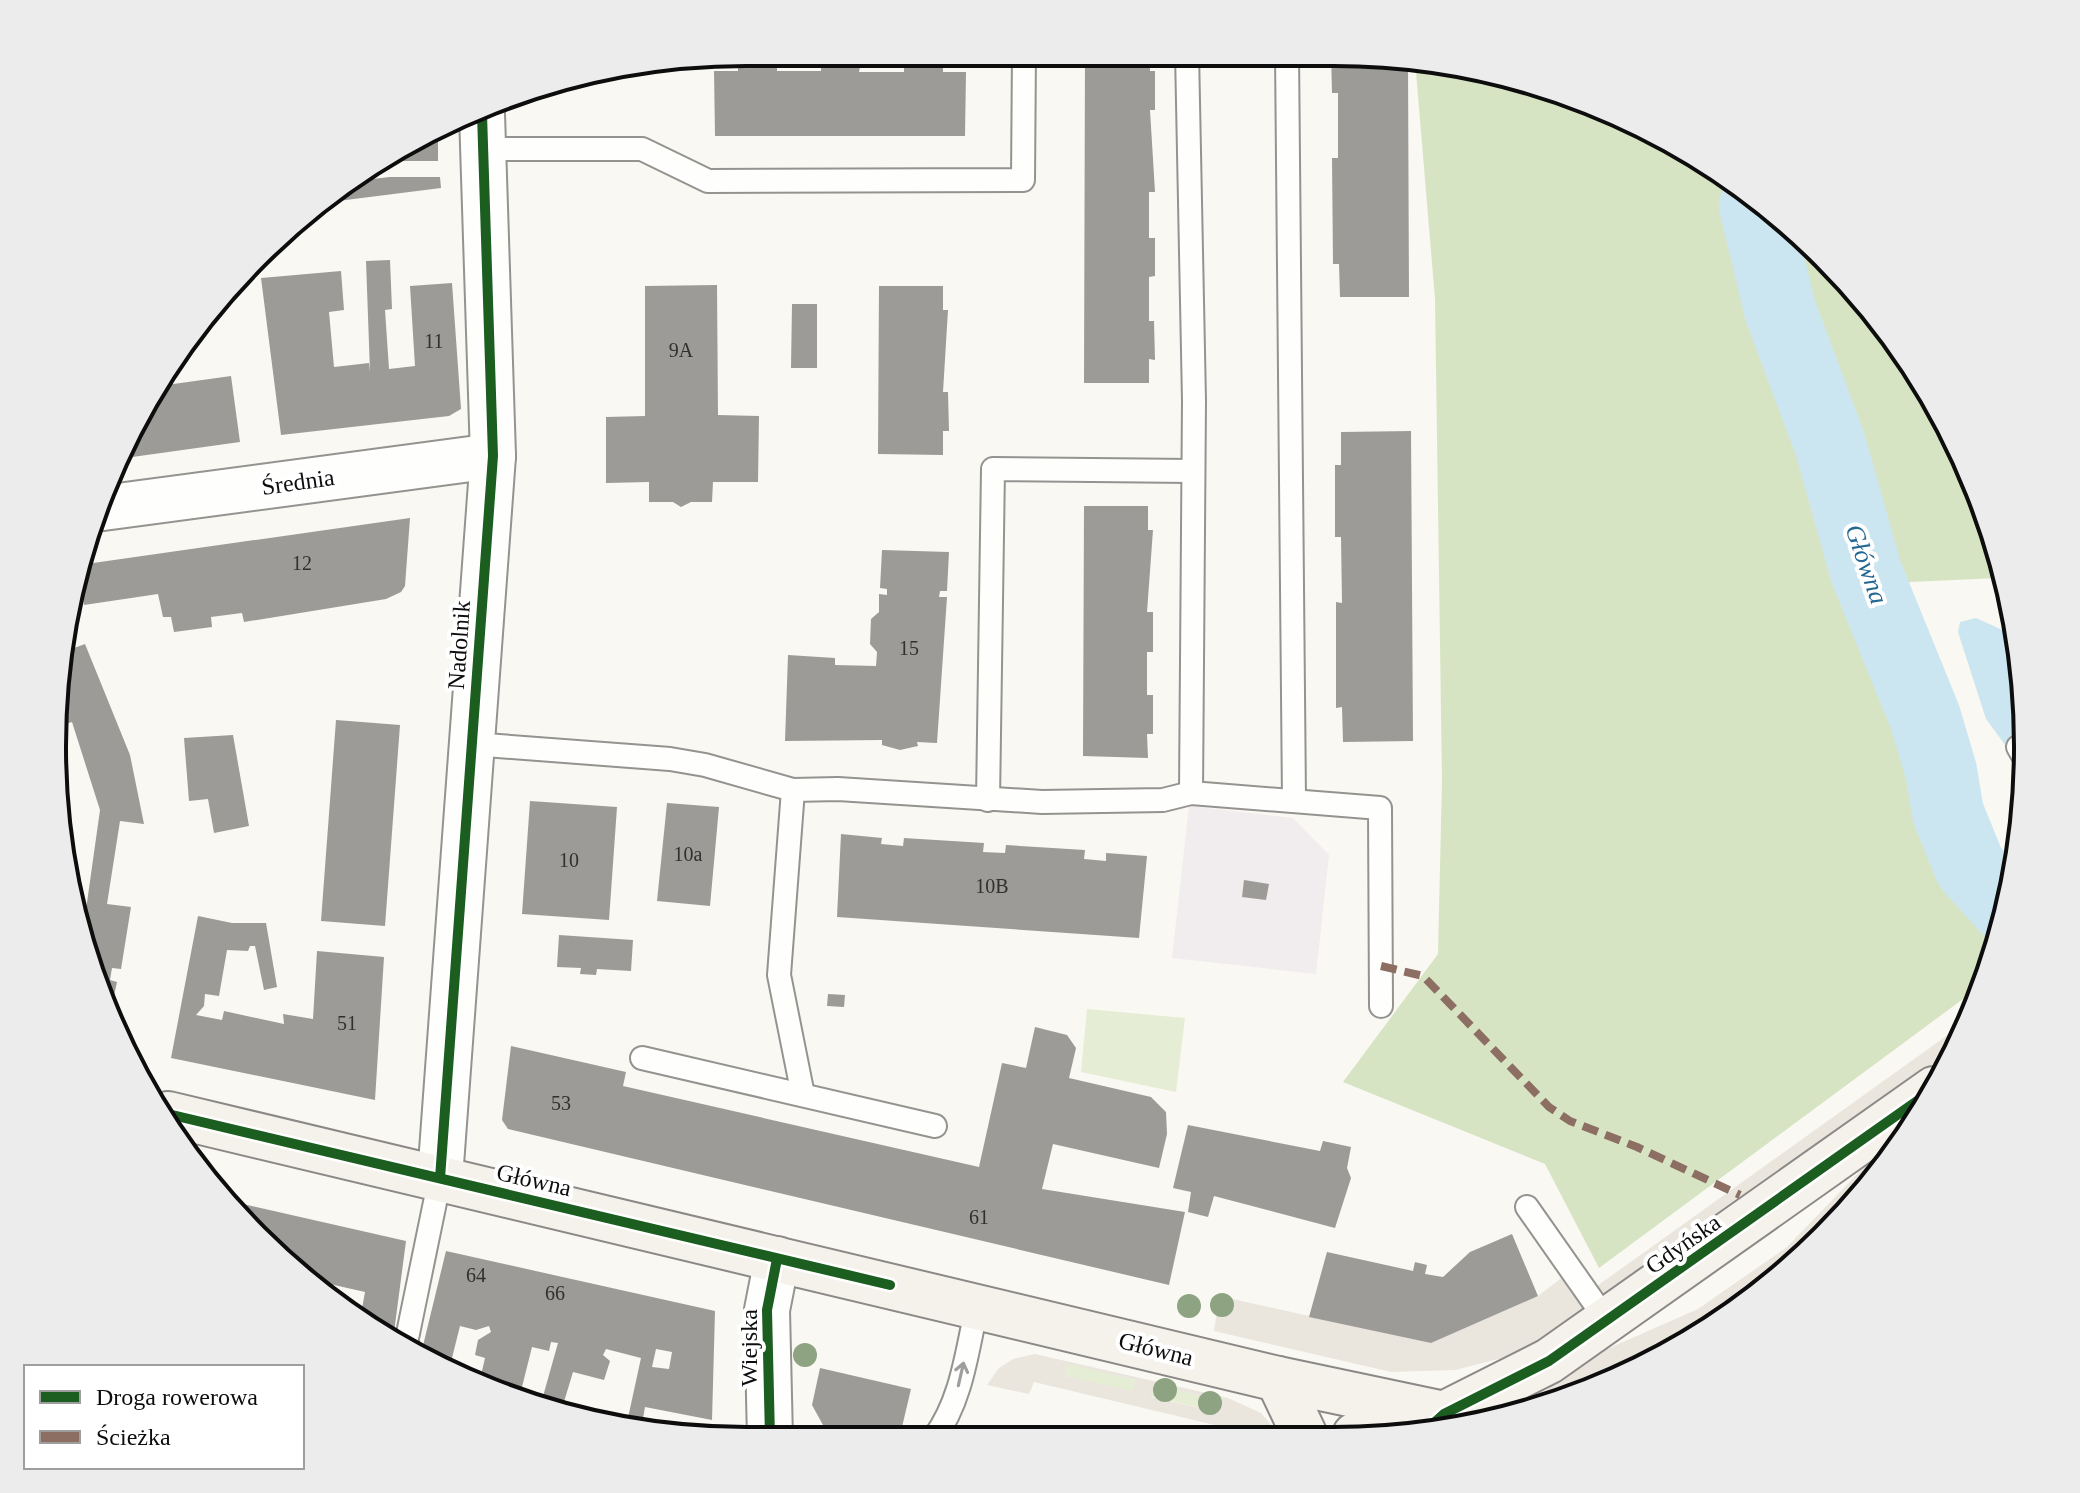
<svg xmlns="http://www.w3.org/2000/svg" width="2080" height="1493" font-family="Georgia,serif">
<rect width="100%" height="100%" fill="#faf8f2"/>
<!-- industrial -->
<g fill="#f1ecee">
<polygon points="1938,405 1991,524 2008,597 2006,596"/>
<polygon points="1189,806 1293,818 1329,855 1316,974 1172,958"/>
</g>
<!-- green -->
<g fill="#e5edd4">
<polygon points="1087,1009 1185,1018 1176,1092 1081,1072"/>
<polygon points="1068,1363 1135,1380 1132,1392 1065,1376"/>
<polygon points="1153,1384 1217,1400 1214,1411 1150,1396"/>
</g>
<!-- forest -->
<polygon fill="#d6e4c3" points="1415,60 1469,65 1681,145 1856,289 1935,400 1999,578 1909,582 2007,912 1982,985 1599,1268 1545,1164 1343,1082 1438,954 1442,780 1435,299"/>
<!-- plaza -->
<g fill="#eae6de" fill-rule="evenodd">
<polygon points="1970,1019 1960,1043 1910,1082 1537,1343 1510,1356 1455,1370 1391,1372 1214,1331 1219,1296 1431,1343 1538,1296 1580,1264 1597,1286"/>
<polygon points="1903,1140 1884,1170 1801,1257 1632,1372 1539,1400 1551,1385 1598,1353 1698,1309 1787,1247 1862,1169"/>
<path d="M1035,1354L1228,1398L1261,1413L1281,1436H1261L1034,1382L1029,1394L987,1385L999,1368L1013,1359ZM1068,1364L1135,1380L1132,1391L1065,1376ZM1154,1384L1216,1400L1214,1411L1151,1397Z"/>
</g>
<!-- water -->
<polygon fill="#cce6f1" points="1976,618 2018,637 2022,656 2025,742 2011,753 1986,719 1958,632 1960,622"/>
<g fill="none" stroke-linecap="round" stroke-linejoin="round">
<!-- river -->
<polyline stroke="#cce6f1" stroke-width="72" points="1755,206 1780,310 1830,444 1866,572 1925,717 1941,771 1948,813 1970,867 2007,908"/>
</g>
<!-- building -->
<g fill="#9d9b97" fill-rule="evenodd">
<polygon points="1085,52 1150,52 1150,71 1155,71 1155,110 1150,110 1155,192 1149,192 1149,238 1155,238 1155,276 1149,277 1149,321 1154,321 1155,360 1149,359 1149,383 1084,383"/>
<polygon points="1331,52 1408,59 1409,297 1340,297 1339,264 1333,264 1332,158 1338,158 1338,93 1332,93"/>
<polygon points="738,66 777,66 777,71 821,71 821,66 860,67 859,72 904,72 904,66 943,66 943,72 966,72 965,136 715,136 714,71 738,71"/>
<polygon points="438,134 438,161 379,161"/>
<polygon points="390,177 440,177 441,188 322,203 346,182"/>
<polygon points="390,260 392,309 385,310 389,369 415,366 410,286 452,283 461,409 449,416 281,435 261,278 341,271 344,310 329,312 334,367 369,363 370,372 366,261"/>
<polygon points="717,285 718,415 759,416 758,482 713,482 712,502 691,502 681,507 673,502 649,502 649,482 606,483 606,417 645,416 645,286"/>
<polygon points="879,286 943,286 943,310 948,310 943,392 948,392 949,431 943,431 943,455 878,454"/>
<polygon points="792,304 817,304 817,368 791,368"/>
<polygon points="231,376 240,442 118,459 123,440 159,386"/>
<polygon points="1411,431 1413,741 1343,742 1342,707 1336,708 1336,602 1342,603 1341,537 1335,537 1335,465 1341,465 1341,432"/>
<polygon points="1084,506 1148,506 1148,530 1153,530 1147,612 1153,612 1153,652 1147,652 1147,695 1153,695 1153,734 1147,734 1148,758 1083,756"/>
<polygon points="410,518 405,586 401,592 386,599 244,622 242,613 211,617 212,627 174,632 171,617 163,617 158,594 84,605 81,581 86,564"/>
<polygon points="882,550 949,552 947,591 940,591 939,597 947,597 937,743 917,742 918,746 900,750 882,745 882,740 785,741 788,655 835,658 835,665 876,666 877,652 870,644 871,619 879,612 879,594 887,595 887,589 880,588"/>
<polygon points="85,644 130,755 144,824 120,821 107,904 131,907 121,969 112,968 110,980 117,982 109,1019 83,931 100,810 72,722 58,726 58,654"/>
<polygon points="336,720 400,725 385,926 321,921"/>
<polygon points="233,735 249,826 214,833 208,799 189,801 184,738"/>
<polygon points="530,801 617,807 609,920 522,914"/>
<polygon points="667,803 719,807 710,906 657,901"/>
<polygon points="841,834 882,838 881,844 903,846 904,838 984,843 983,852 1005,853 1006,845 1085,850 1084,859 1106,861 1106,853 1147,856 1139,938 837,917"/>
<polygon points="1244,880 1269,884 1266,900 1242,897"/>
<polygon points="198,916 232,923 266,923 277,987 264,990 255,946 250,946 248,951 227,950 219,996 205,994 204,1006 196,1015 222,1020 224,1011 284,1024 283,1014 313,1019 317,951 384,957 375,1100 171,1058"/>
<polygon points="559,935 633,940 631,971 597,969 596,975 580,974 581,968 557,967"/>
<polygon points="828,994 845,995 844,1007 827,1006"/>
<polygon points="1035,1027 1067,1035 1076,1048 1069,1078 1151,1097 1166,1112 1167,1134 1159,1168 1053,1144 1042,1189 1185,1212 1169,1285 508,1129 502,1120 511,1046 626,1072 623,1086 979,1167 1002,1063 1026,1068"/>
<polygon points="1188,1125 1320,1151 1323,1141 1351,1147 1347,1168 1351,1178 1335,1228 1214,1196 1208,1217 1188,1212 1191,1192 1173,1188"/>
<polygon points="221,1199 406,1241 393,1340 360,1320 365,1292 321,1282 323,1297 308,1283 309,1280 303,1278"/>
<polygon points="1512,1234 1538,1296 1431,1343 1309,1317 1327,1252 1413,1271 1415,1262 1427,1265 1425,1274 1443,1277 1470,1252"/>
<path d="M446,1251L715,1311L712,1420L645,1407L641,1430L626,1427L641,1358L606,1349L603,1355L610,1361L604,1380L573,1372L560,1415L540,1407L558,1343L551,1342L549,1351L532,1347L519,1399L479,1384L485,1358L475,1355L478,1340L491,1332L489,1326L476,1330L460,1326L449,1370L454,1371V1375L420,1358ZM656,1349L672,1352L669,1369L652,1367Z"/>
<polygon points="1694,1328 1698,1331 1658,1358 1657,1356"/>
<polygon points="820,1368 911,1389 902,1427 878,1438 823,1425 812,1405"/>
</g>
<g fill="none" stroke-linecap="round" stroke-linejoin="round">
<!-- lane casing -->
<g stroke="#949390" stroke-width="26">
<g id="lane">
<polyline points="1187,52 1194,401 1191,793"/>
<polyline points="1287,52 1294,801"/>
<polyline points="483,149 642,149 708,181 1023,180 1024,52"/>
<polyline points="472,744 670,759 705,765 793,790 838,789 1042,802 1163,800 1191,793 1380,808 1381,1006"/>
<polyline points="2018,747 2025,759"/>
<polyline points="793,790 779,975 803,1095"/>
<polyline points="988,800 993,469 1193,471"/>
<polyline points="642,1058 935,1126"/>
<polyline points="1527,1207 1607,1321"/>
<polyline points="405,1348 440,1178"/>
<path d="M934,1438C962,1400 967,1351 977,1306"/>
</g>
</g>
<!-- street casing -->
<g stroke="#949390" stroke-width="48">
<g id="street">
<polyline points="103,508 493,456"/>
<polyline points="440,1178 493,456 482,114"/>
<polyline points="770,1439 767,1310 777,1259"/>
</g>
</g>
<!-- secondary casing -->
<g stroke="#8a8987" stroke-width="48">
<g id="secondary">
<polyline points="168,1114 1278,1379 1444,1414 1462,1424"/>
<polyline points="1278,1379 1305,1436"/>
<polyline points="1429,1428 1444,1414 1549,1361 1934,1089"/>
<polyline points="1355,1435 1389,1421 1421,1416"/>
</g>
</g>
<!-- lane -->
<use href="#lane" stroke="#fefefd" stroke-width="22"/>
<!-- street -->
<use href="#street" stroke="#fefefd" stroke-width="44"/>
<!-- secondary -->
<use href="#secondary" stroke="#f4f2ea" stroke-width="44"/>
<!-- quiet -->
<polyline stroke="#8d6e63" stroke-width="8" stroke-dasharray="16 8" stroke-linecap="butt" points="1381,966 1423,976 1549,1107 1570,1121 1637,1147 1740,1195"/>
<!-- cycleway casing -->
<g stroke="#fff" stroke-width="15">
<g id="cycleway">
<polyline points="168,1114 890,1285"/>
<polyline points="440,1178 493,456 482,114"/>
<polyline points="1421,1435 1444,1414 1549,1361 1934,1089"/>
<polyline points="770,1438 767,1310 777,1259"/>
</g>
</g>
<!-- cycleway -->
<use href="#cycleway" stroke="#1b5e20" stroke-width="10"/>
</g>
<!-- trees -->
<g fill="#8da381">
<circle cx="1222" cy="1305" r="12"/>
<circle cx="1189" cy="1306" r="12"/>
<circle cx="805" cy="1355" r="12"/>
<circle cx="1165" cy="1390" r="12"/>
<circle cx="1210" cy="1403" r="12"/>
</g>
<!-- one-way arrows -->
<defs><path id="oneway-shaft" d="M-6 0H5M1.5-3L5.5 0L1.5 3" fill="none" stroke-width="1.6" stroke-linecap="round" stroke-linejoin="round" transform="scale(2)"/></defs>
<use stroke="#9e9e9d" href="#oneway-shaft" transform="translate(961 1374) rotate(-77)"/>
<g text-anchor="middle" stroke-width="8" stroke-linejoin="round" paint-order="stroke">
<!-- number labels -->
<g font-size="20" fill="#313030">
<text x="434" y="348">11</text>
<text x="681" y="357">9A</text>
<text x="302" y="570">12</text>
<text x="909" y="655">15</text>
<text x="688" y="861">10a</text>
<text x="569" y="867">10</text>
<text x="992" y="893">10B</text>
<text x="347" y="1030">51</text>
<text x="561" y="1110">53</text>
<text x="979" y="1224">61</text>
<text x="476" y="1282">64</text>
<text x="555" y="1300">66</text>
</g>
<!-- street labels -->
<g font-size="24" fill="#0d0d0d" stroke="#fff">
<text transform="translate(298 482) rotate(-8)" y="8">Średnia</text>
<text transform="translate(459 645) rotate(-86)" y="8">Nadolnik</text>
<text transform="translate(534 1180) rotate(13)" y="8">Główna</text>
<text transform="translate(1683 1244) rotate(-35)" y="8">Gdyńska</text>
<text transform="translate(749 1348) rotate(-90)" y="8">Wiejska</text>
<text transform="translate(1156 1349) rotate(14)" y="8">Główna</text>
</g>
<!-- water labels -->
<g font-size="26" font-style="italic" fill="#236892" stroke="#fff">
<text transform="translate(1867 564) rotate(71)" y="9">Główna</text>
</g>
</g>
<!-- crop -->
<path d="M0 0H2080V1493H0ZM746 66H1334A680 680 0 0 1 2014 746V747A680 680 0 0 1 1334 1427H746A680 680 0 0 1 66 747V746A680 680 0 0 1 746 66Z" fill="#ececec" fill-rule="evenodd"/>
<path fill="none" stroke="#0d0d0d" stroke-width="4" d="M746 66H1334A680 680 0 0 1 2014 746V747A680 680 0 0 1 1334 1427H746A680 680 0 0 1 66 747V746A680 680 0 0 1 746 66Z"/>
<!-- legend -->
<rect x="24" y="1365" width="280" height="104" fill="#ffffff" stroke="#9e9e9e" stroke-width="2"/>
<rect x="40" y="1391" width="40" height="12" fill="#1b5e20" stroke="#9e9e9e" stroke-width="2"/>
<text x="96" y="1405" font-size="24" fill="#0d0d0d">Droga rowerowa</text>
<rect x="40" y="1431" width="40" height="12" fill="#8d6e63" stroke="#9e9e9e" stroke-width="2"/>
<text x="96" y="1445" font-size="24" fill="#0d0d0d">Ścieżka</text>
</svg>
